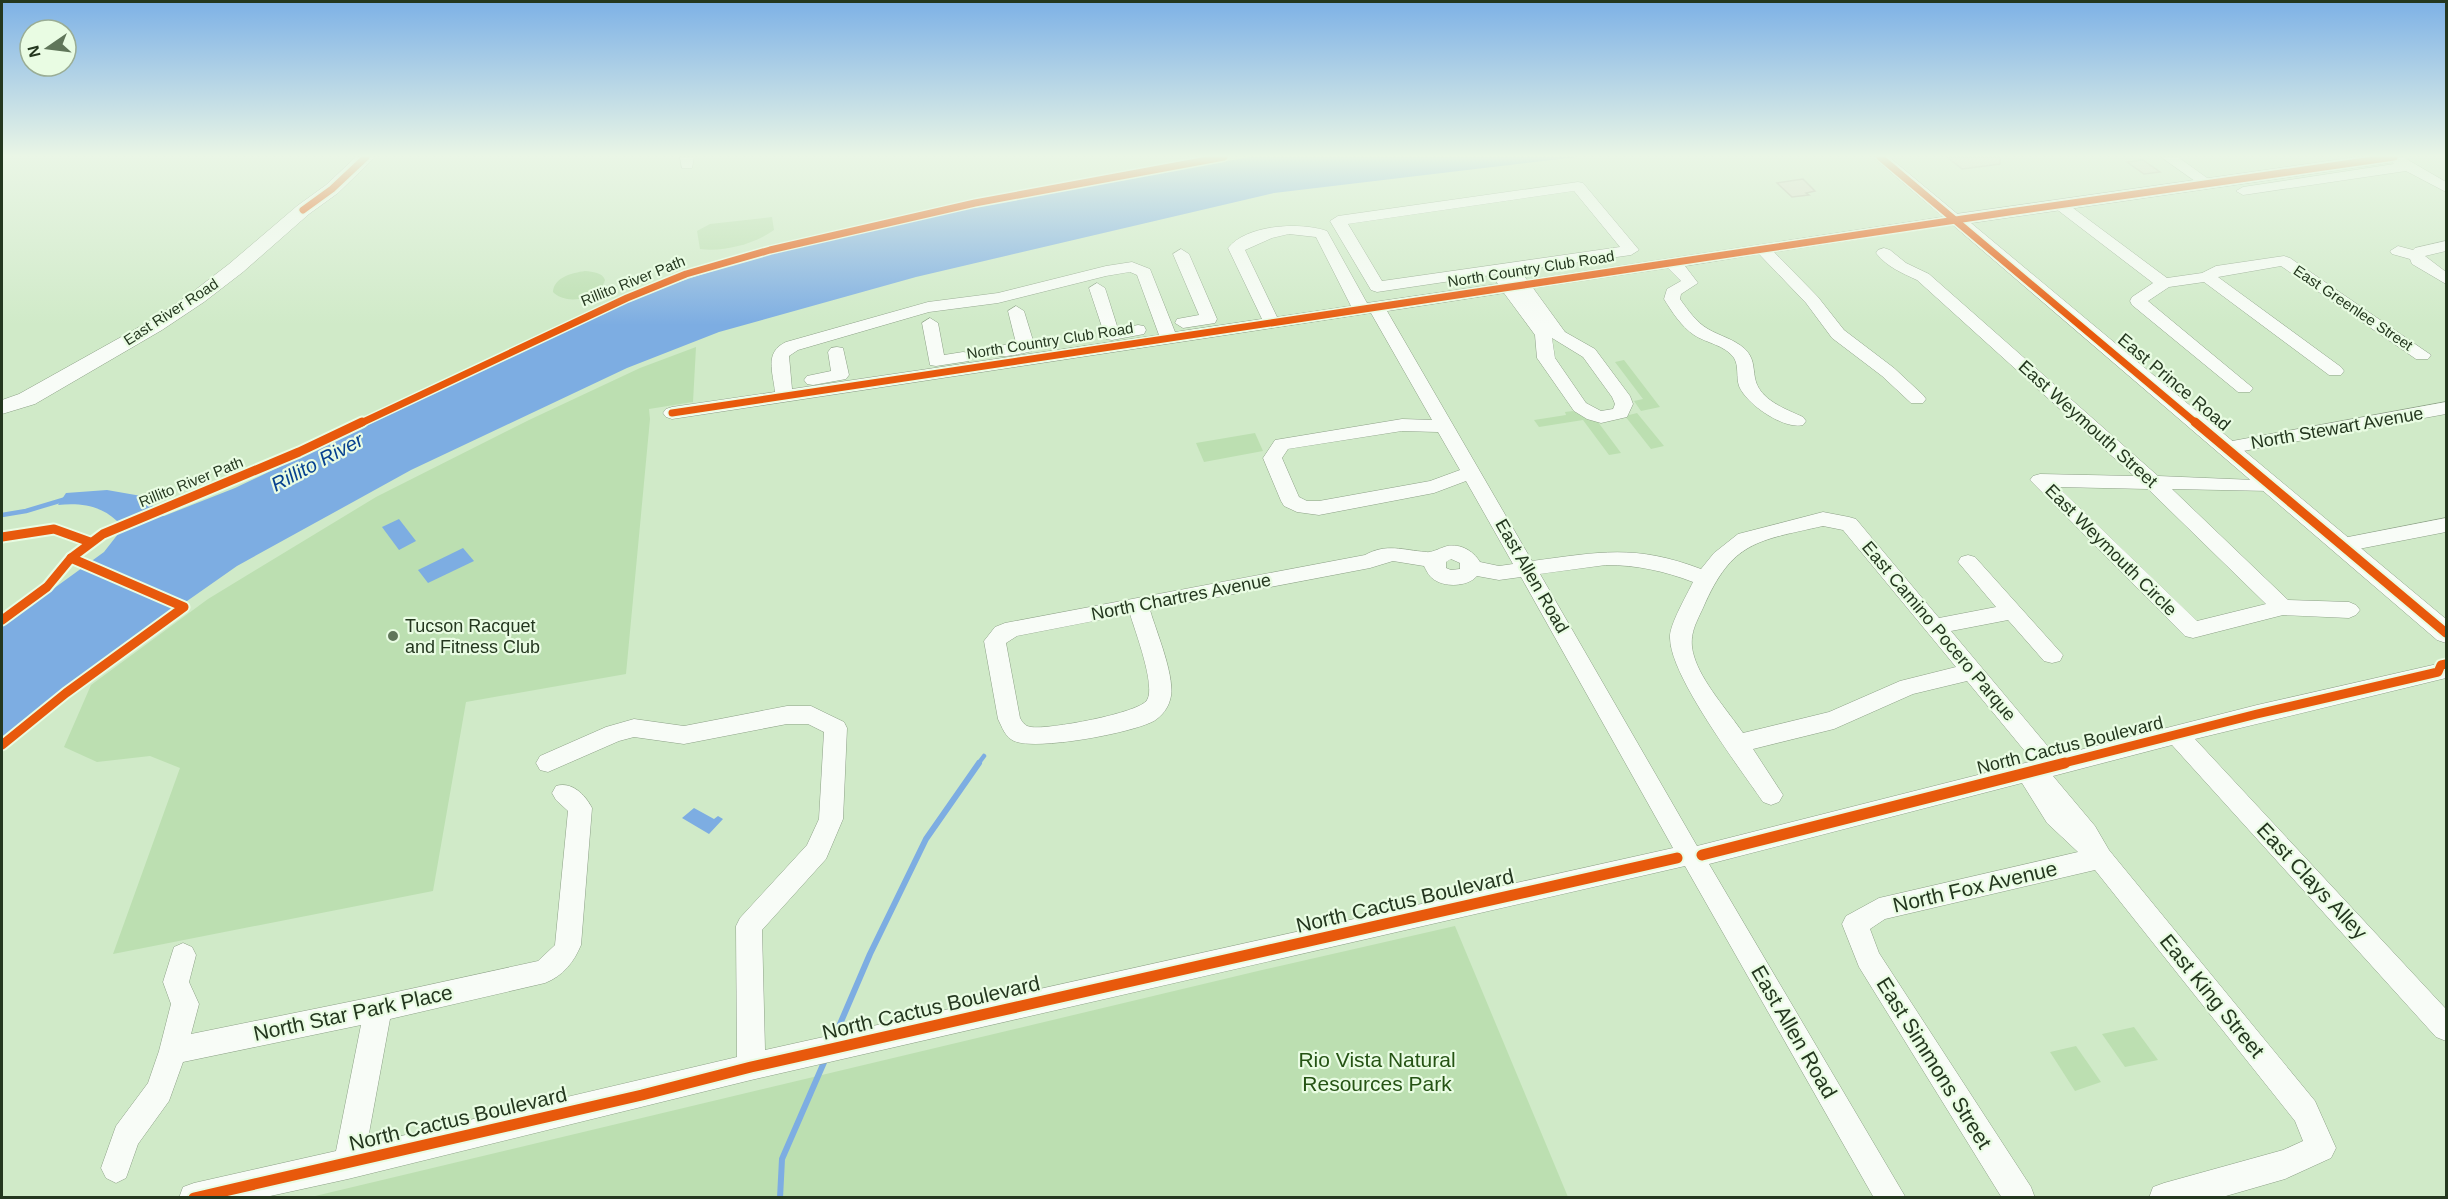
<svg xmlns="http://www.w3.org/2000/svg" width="2448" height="1199" font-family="Arial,sans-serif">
<rect width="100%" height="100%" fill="#d0eac8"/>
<!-- green -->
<g fill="#bcdfb1">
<path d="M772,217L774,230C755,244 724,252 700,249L697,231L710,224Z"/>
<path d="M585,271C593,272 602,272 605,280C600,299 566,306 553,292C554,277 572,273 585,271Z"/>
<polygon points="696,347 693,402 649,409 650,419 626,674 466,702 433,891 113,954 180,768 150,756 97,762 64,747 91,685 208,599 376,497 529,420 640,368"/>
<polygon points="1624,360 1660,407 1641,411 1634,401 1643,399 1615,362"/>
<polygon points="1573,411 1598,422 1621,453 1609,455 1583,420 1539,427 1534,420 1566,415 1565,412"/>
<polygon points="1637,413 1664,446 1651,449 1625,416"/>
<polygon points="1255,433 1263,451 1204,462 1196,443"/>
<polygon points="1455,926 1568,1197 311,1197 1262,970"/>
<polygon points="2134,1027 2158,1060 2125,1067 2102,1034"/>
<polygon points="2076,1046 2101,1082 2075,1091 2050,1052"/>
</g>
<!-- water -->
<g fill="#7dade2">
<path d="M1251,157H1577L1274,193L916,277L719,332L627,368L411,470L237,566L100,662L2,740V626L104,552L118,534L117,521C100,505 80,503 58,505L66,493L107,490L147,497L159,515L164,516L235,488L639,296C759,251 883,225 1009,201C1089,185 1170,170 1251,157Z"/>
<polygon points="399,519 416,541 399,550 382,527"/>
<polygon points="463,548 474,561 428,583 418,570"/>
<polygon points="694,808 714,819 718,816 723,819 709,834 682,818"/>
</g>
<!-- pier -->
<polygon fill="#d0eac8" points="86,562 186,604 179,609 80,566"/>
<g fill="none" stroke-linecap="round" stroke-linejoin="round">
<!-- stream-far1 -->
<g stroke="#7dade2" stroke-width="4.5">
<polyline points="2,515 26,511 66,499"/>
<polyline points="978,764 984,756"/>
</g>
<!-- stream -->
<g stroke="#7dade2" stroke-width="6">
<polyline points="834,1038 870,954 926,839 979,763"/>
<polyline points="780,1198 782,1159 825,1060"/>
</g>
</g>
<!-- building -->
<g fill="#dad7c7" stroke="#bab7a8" stroke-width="1.5">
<polygon points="1947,157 2000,157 2000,164 1962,169"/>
<polygon points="2143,160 2160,172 2144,174 2127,162"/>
<polygon points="1803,179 1815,191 1806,193 1809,195 1792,197 1777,183"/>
</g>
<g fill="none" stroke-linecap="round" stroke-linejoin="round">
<!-- minor casing -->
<g stroke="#8da187" stroke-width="1">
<g id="minor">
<polygon points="680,157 694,157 692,168 682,168"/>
<path d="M1873,157H1889L1961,217L1964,220L1961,223L1774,252L1818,297L1844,330L1894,368L1923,395L1926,399L1923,403H1911L1882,376L1832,338L1806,303L1759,254L1685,266L1698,283L1681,294L1680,299C1688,310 1696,322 1708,329C1720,336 1734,339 1745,349C1754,358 1753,366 1755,378C1759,400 1786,409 1803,417L1806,421L1803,425C1784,430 1746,404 1739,386C1736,377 1739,366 1734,358C1725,345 1706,343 1694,335C1681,326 1672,312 1664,299L1667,289L1681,281L1668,268L1533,288L1565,332L1595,349L1630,396L1633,404L1627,417L1601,423L1587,419L1574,411L1537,358L1535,335L1504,293L1387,311L1532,561C1600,552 1635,544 1701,569L1714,553L1738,534L1823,512L1849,517L1856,519L1939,618L1996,607L1958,562L1961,557L1968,555L1975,557L2063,655L2060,661L2052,663L2044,661L2008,620L1951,631L2056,756L2257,705L2446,662V678L2195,739L2446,1009V1041L2436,1037L2172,745L2053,776L2095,826L2109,850L2315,1101L2336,1148L2331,1158L2285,1179L2219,1198H2149L2153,1187L2164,1183L2283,1150L2303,1141L2295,1121L2095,870L1885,919L1870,929L1879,953L2031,1187L2035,1198H2002L1859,967L1842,924L1846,916L1879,898L2078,852L2047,823L2022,783L1709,864L1906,1198H1874L1685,866L751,1080L348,1179L261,1198H179L183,1187L194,1183L336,1151L361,1025L183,1062L169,1101L138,1144L126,1178L116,1183L106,1178L101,1168L116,1126L148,1083L159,1051L171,1004L163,982L174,947L183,943L192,947L196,955L189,982L199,1004L191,1034L378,996L538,961L555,945L568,811L556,800L552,793L556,786C571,781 585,794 592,808L581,945C574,962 563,976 545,983L390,1019L367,1144L737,1057L736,926L740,918L807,845L819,819L824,732L808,724H787L684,744L634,737L619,741L548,772L540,770L536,763L540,756L606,727L634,719L684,726L787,706H811L844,722L847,728L843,819L826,859L762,930L765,1050L1673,848L1521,577L1499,580L1477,576C1468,587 1443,588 1432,578C1429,576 1426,570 1424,566L1393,561L1370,568L1150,610C1156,631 1177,680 1170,700C1168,708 1162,716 1154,721C1132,733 1036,751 1014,741C1005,737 1002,727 998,719L984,641L995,627L1005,623L1365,555C1386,543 1403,550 1426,552C1431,553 1438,549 1444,547C1458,542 1473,550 1480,562L1499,566L1513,564L1466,481L1434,493L1319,515L1297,512L1284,506L1281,501L1263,458L1275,440L1402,419L1432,420L1371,313L672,419L666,417L663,413L666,409L672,407L775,392C773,372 764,352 786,342L928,302L998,293L1106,266L1132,262L1150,269L1175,332L1262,319L1228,248C1247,224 1301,222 1327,231L1367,303L1498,284L1494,278L1498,274L1377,292L1371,290L1330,221L1338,216L1578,182L1583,183L1639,250L1631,255L1517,271L1522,273L1527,280L1943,217ZM1574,191L1620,247L1382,281L1348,224ZM1289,234L1316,237L1351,306L1277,317L1245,250L1272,238ZM1130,272L1137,275L1159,335L792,389L789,356L798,350L929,312L998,303L1106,276ZM1552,338L1583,357L1612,397L1615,404L1613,409L1601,411L1586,403L1555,358ZM1402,431L1438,432L1460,470L1430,481L1319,501H1307L1299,497L1282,458L1288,449ZM1823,526L1843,530L1956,667L1900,681L1829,712L1743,733C1728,711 1701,681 1694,656C1688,637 1695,625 1703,608C1732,541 1757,541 1823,526ZM1451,559L1460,563V569L1451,570L1446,568V562ZM1606,565C1637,565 1664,571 1693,582C1687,595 1669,625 1670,638C1670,676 1739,767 1763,802L1771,805L1779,802L1783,795L1753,749L1834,729L1913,694L1967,681L2033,761L1697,846L1540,574ZM1130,614C1135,631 1156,686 1147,700C1140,713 1047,730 1031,727C1025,726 1023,723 1020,718L1006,643L1017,636Z"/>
<polygon points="2161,157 2178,157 2214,183 2212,186 2202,186"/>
<polygon points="2393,157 2403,157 2446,182 2446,192 2406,171 2243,195 2236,191 2243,187 2394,164 2391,160"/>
<polygon points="2060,200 2065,202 2167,278 2202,273 2216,266 2284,256 2290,258 2431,355 2428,359 2416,359 2281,266 2218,277 2341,367 2344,371 2341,375 2329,375 2204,282 2169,287 2148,301 2253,388 2250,392 2238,392 2132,305 2130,301 2132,297 2153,283 2055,208 2052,205"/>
<polygon points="2446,241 2446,251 2425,256 2446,272 2446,284 2412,264 2410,259 2392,254 2390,251 2398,246 2413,250 2415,248"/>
<path d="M1884,248L1890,250L1906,263L1929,274L2158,476L2278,481L2281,485L2278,489L2271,491L2172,489L2288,600L2349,602L2356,605L2360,610L2356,615L2349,618L2283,615L2193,638L2185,636L2030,480L2033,476L2040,474L2134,476L1917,280C1902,273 1887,267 1876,253L1878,250ZM2058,487L2148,489L2266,604L2197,621Z"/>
<polygon points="1181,249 1189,254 1217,319 1215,323 1183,328 1175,323 1177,319 1199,315 1173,254"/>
<polygon points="1097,283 1105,288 1118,329 1138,325 1144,326 1146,330 1144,334 1112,340 1106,339 1089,288"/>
<path d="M1016,306L1024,311L1035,347L1032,351C1020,354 1005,358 993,355L990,351L993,347L1016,343L1008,311Z"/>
<polygon points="930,318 938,323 944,355 963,352 969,353 972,357 969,361 936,366 930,365 922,323"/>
<polygon points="837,347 843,348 849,375 846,379 813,385 807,384 804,380 807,376 831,371 828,352 831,348"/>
<polygon points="2446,402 2446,414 2227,454 2220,452 2218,448 2220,444 2227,442"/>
<polygon points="2446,518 2446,532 2343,552 2336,550 2333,545 2336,540 2343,538"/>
</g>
</g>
<!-- major casing -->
<g stroke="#8da187" stroke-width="1">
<g id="major">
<polygon points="356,157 375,157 338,193 309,214 243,272 204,302 162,330 35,404 2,414 2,400 19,394 148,322 190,294 229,264 297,206 326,185"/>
<polygon points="2357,157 2403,157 2400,161 2394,162 1971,223 2446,619 2446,643 2437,640 1947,220 1949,216 1956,214"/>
</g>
</g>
<!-- minor -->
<use href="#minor" fill="#f8fcf7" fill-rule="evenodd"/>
<!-- major -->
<use href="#major" fill="#f8fcf7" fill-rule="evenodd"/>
<!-- cycleway-far2 casing -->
<g stroke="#e9fce3" stroke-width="10">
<g id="cycleway-far2">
<polyline points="1880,157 2197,424"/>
<polyline points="303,210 332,189 366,157"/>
<polyline points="672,413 2009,212 2394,157"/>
<polyline points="359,424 627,298 686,274 770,250 975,203 1224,157"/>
</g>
</g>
<!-- cycleway-far1 casing -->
<g stroke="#e9fce3" stroke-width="13">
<g id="cycleway-far1">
<polyline points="2195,422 2446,633"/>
<polyline points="2,537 54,529 90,542"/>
<polyline points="2,620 47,587 71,558 103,534 299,452 362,422"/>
<polyline points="2,745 66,693 184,607 71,558"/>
<polyline points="2060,764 2257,714 2438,672 2441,665 2446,664"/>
</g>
</g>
<!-- cycleway casing -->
<g stroke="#e9fce3" stroke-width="15">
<g id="cycleway">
<polyline points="1702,855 2065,763"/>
<polyline points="194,1198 642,1095 751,1067 1677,858"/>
</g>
</g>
<!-- cycleway-far2 -->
<use href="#cycleway-far2" stroke="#e8590c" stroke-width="7"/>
<!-- cycleway-far1 -->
<use href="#cycleway-far1" stroke="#e8590c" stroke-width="9"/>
<!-- cycleway -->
<use href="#cycleway" stroke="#e8590c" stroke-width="11"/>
</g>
<!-- sky -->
<linearGradient id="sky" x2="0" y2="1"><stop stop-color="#7db1e6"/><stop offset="0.48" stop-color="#eaf6e6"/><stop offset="1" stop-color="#eaf6e6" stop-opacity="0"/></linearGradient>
<rect width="2448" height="325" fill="url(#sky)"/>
<!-- markers -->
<circle fill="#60765a" stroke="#e9fce3" stroke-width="2" cx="393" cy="636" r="6"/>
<g text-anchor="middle" stroke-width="4.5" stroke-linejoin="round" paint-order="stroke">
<!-- far-street labels -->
<g font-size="15" fill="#24371f" stroke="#e9fce3">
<text transform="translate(1531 269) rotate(-9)" y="5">North Country Club Road</text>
<text transform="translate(633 281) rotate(-22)" y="5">Rillito River Path</text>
<text transform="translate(2353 308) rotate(34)" y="5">East Greenlee Street</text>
<text transform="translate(171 312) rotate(-33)" y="5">East River Road</text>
<text transform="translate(1050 341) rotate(-9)" y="5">North Country Club Road</text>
<text transform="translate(191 482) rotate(-22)" y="5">Rillito River Path</text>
</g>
<!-- street labels -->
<g font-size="18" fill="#24371f" stroke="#e9fce3">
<text transform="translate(2174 382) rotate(40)" y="6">East Prince Road</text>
<text transform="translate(2088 424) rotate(42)" y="6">East Weymouth Street</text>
<text transform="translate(2337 428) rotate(-10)" y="6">North Stewart Avenue</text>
<text transform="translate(2111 550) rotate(45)" y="6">East Weymouth Circle</text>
<text transform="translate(1532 576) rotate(60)" y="6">East Allen Road</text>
<text transform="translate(1181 597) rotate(-11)" y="6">North Chartres Avenue</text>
<text transform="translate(1939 631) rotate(50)" y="6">East Camino Pocero Parque</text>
<text transform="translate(2070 745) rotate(-14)" y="6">North Cactus Boulevard</text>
</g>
<!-- poi labels -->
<g font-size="18" fill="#24371f" stroke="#e9fce3" text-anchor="start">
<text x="405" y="632">Tucson Racquet<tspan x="405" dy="21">and Fitness Club</tspan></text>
</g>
<!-- water labels -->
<g font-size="20" font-style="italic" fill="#06418f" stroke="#e9fce3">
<text transform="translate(317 462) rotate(-28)" y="7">Rillito River</text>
</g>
<!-- near-street labels -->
<g font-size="21" fill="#24371f" stroke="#e9fce3">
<text transform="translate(2312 881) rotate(47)" y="7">East Clays Alley</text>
<text transform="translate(1975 887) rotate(-13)" y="7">North Fox Avenue</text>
<text transform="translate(1405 901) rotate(-13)" y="7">North Cactus Boulevard</text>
<text transform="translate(2212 996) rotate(51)" y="7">East King Street</text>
<text transform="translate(931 1008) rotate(-13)" y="7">North Cactus Boulevard</text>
<text transform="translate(353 1013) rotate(-12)" y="7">North Star Park Place</text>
<text transform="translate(1794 1032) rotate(60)" y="7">East Allen Road</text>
<text transform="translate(1934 1063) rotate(58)" y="7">East Simmons Street</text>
<text transform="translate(458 1119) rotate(-13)" y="7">North Cactus Boulevard</text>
</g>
<!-- near-park labels -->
<g font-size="21" fill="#255314" stroke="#e9fce3">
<text x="1377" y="1067">Rio Vista Natural<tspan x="1377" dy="24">Resources Park</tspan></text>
</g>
</g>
<!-- border -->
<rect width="2448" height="1199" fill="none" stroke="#24371f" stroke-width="6"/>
<!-- north arrow -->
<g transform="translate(48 48) rotate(256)"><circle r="28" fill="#e9fce3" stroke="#9aad95" stroke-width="1.5"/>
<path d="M0-4.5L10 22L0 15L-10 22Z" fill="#60765a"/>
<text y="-9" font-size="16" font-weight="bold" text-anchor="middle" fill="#24371f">N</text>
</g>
</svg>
